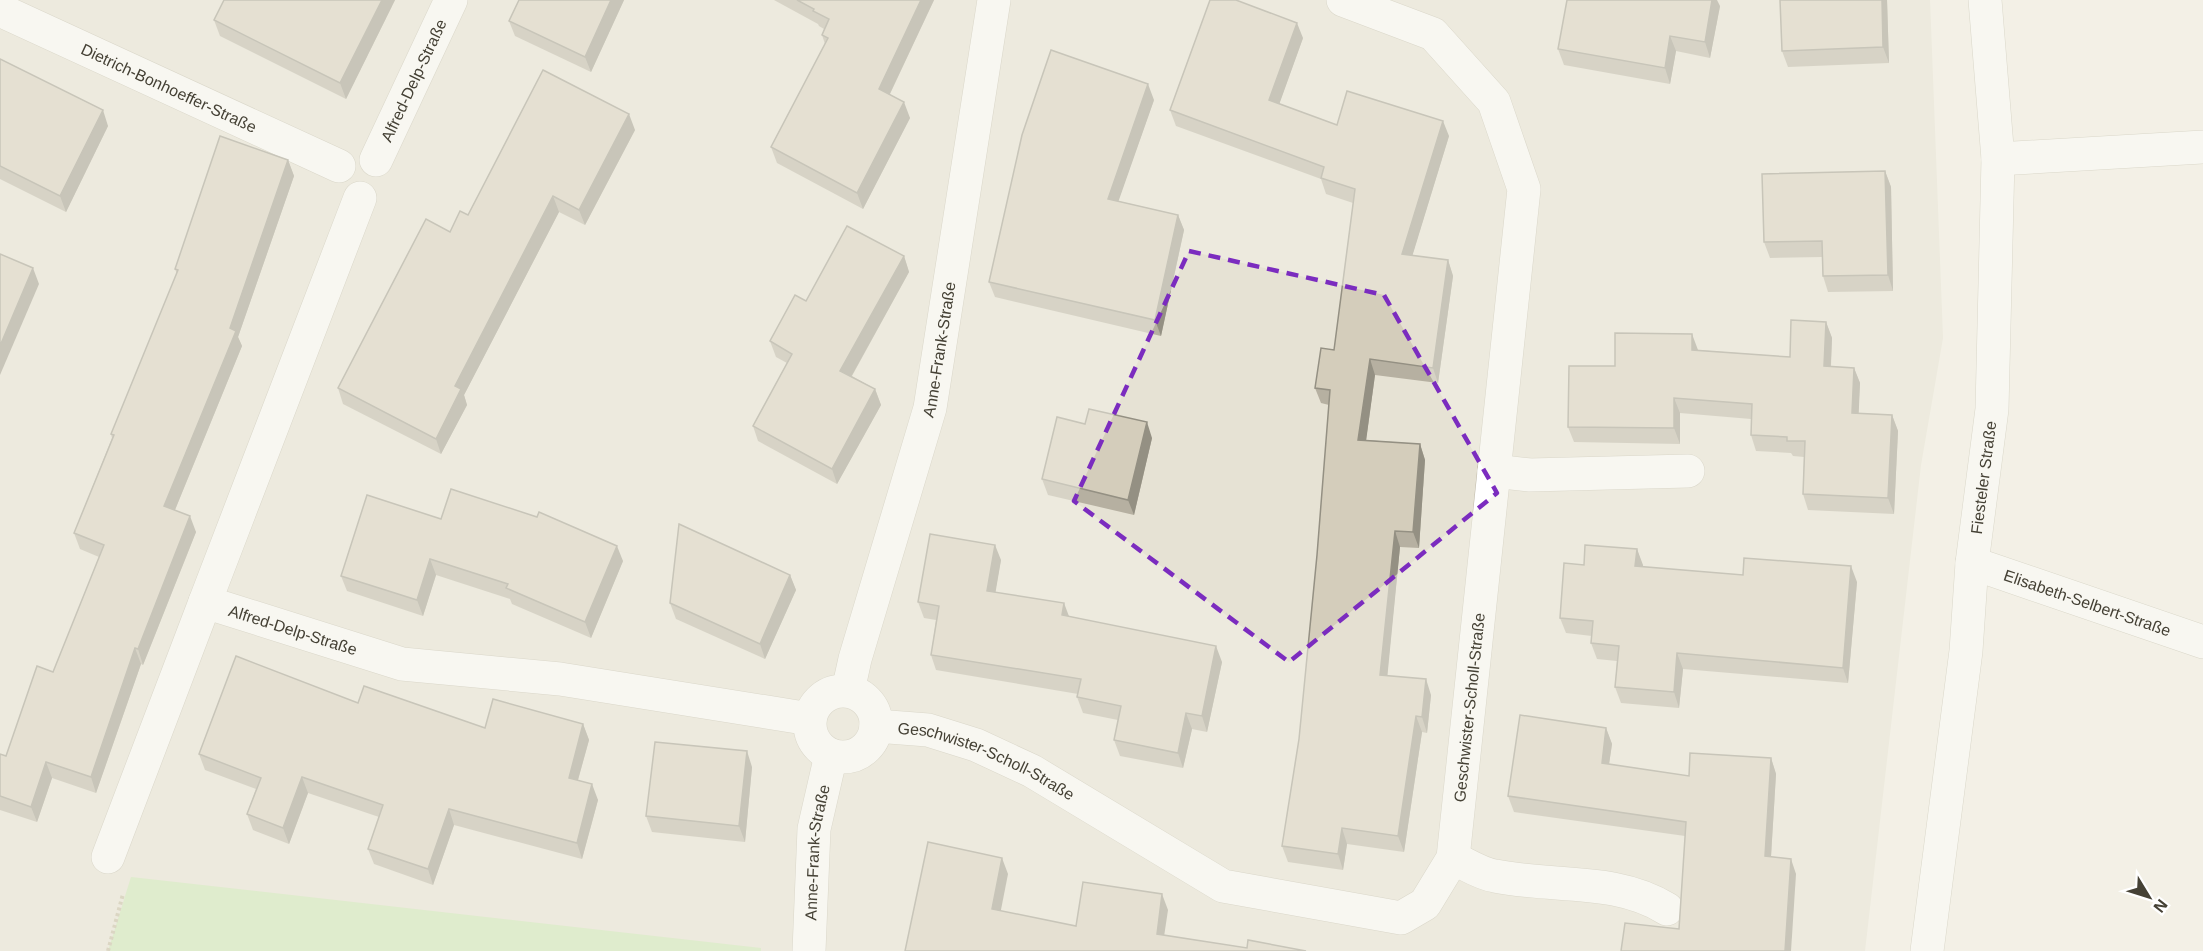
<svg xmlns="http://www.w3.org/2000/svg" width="2203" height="951" font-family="Helvetica,sans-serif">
<rect width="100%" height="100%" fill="#f3f0e6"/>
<!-- residential -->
<polygon fill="#e6e2d4" points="0,0 1930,0 1943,338 1921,465 1865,951 0,951"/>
<!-- green -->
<polygon fill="#c8e6af" points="131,877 761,948 761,951 108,951"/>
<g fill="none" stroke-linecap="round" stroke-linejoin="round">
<!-- minor casing -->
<g stroke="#beb9a9" stroke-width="34">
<g id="minor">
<path id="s1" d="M0,10L339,166"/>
<polyline points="1998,159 2203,147"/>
<path id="s2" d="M376,160L451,0"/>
<path id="s3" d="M360,198L205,602L402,664L560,679L810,719"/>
<polyline points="1494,471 1530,475 1688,471"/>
<path id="s4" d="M1972,563L2203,642"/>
<circle cx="843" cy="724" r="33"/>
<path id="s5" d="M848,691L855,659L930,408L994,0"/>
<path id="s6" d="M876,726L928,730L976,745L1032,771L1223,886L1401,918L1425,904L1453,858L1524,189L1494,102L1433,34L1343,0"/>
<polyline points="108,857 205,602"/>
<path d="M1453,858C1466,864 1481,874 1495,876C1553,888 1616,877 1667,909"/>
<path id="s7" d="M809,951L814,829L831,755"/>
<path id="s8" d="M1927,951L1966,651L1972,563L1992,409L1998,159L1985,0"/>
</g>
</g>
<!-- path -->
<polyline stroke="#bfb69a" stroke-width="4" stroke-dasharray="3 3" stroke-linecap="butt" points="108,951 123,894"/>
<!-- minor -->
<use href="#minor" stroke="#fff" stroke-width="33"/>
</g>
<!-- wall -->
<g fill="#b6b0a1">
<polygon points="224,0 395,0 346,99 220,36 214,20"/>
<polygon points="519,0 624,0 591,72 515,36 509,21"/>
<polygon points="774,0 934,0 890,94 910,118 863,209 777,163 771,147 825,44 822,35 824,29 819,26 818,24"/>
<polygon points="1887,0 1889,63 1788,67 1782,51"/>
<polygon points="1720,6 1710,58 1676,51 1670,84 1564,65 1558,49"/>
<polygon points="1303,38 1279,104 1337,125 1449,136 1412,256 1448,260 1453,276 1438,383 1375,375 1366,440 1420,444 1425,460 1419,548 1400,547 1387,675 1431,695 1427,733 1422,732 1404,852 1347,844 1343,870 1288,862 1282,846 1299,739 1317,555 1329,405 1321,403 1315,388 1334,350 1353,203 1326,194 1321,179 1176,126 1170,110"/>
<polygon points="0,59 108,126 66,212 0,179"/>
<polygon points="1154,100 1118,201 1178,215 1184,230 1161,336 995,297 989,282"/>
<polygon points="635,130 585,225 559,212 464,395 467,405 441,454 343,404 338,388 450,232 468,215"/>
<polygon points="288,160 294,176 238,337 242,346 175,510 196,532 143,665 141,664 96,793 52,778 37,822 0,810 0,754 6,756 53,672 99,557 80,549 74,533 112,438 111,434 177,274 175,269"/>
<polygon points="1885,171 1891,187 1893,291 1828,292 1823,276 1822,257 1770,258 1764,242"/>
<polygon points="904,256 909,272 852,376 875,389 881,405 837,484 758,441 753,426 787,363 776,357 770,341 806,301"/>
<polygon points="1826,322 1832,338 1831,366 1854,368 1860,383 1858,414 1892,415 1898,431 1894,514 1808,510 1803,494 1804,457 1793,456 1791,453 1756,451 1751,435 1751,419 1680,413 1680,444 1574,442 1568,427 1615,366 1698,350 1790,357"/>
<polygon points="1085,424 1152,438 1134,515 1048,495 1042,479"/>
<polygon points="441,519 623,561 591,638 512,604 510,599 436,575 423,616 347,591 341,576"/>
<polygon points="1637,549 1643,567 1743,575 1857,582 1848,683 1683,669 1679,708 1621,703 1615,687 1617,661 1597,659 1591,643 1592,636 1566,633 1560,618 1584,565"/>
<polygon points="1001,560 995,592 1069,616 1222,662 1207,732 1192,729 1183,768 1120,756 1114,740 1118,720 1083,713 1077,697 1078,694 936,670 931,655 936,620 924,618 918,602"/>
<polygon points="790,575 796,590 765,659 676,619 670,603"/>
<polygon points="358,703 485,728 583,724 589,740 578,780 598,800 582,859 454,825 433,885 374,864 368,849 379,817 308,793 289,844 253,830 247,814 256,789 205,770 199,754"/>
<polygon points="1606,728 1612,744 1609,764 1689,776 1771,758 1776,774 1771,857 1796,874 1679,929 1685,836 1514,812 1508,796"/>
<polygon points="752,767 745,842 652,832 646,816"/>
</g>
<!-- shaded-wall -->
<g fill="#949083">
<polygon points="382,0 395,0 346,99 340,83"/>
<polygon points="611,0 624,0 591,72 585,57"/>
<polygon points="921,0 934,0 885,104 879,89"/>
<polygon points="1712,0 1717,0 1720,6 1710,58 1705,42"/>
<polygon points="1882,0 1887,0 1889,63 1883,47"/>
<polygon points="1297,23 1303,38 1275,116 1269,100"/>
<polygon points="1670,36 1676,51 1670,84 1665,68"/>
<polygon points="1148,84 1154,100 1114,214 1108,199"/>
<polygon points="904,102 910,118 863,209 857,193"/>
<polygon points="103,110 108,126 66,212 60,196"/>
<polygon points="629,114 635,130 585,225 579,210"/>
<polygon points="1443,121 1449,136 1408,270 1402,254"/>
<polygon points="288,160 294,176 238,337 242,346 170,522 164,506 230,328"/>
<polygon points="1885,171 1891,187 1893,291 1888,275"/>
<polygon points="553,196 559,212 464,395 467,405 441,454 436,439 455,386"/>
<polygon points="1178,215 1184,230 1161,336 1155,320"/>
<polygon points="904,256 909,272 846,386 840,371"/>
<polygon points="1448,260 1453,276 1438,383 1433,368"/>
<polygon points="33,268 39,284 0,375 0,346"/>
<polygon points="1826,322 1832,338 1830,382 1824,366"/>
<polygon points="1692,334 1698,350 1692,350"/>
<polygon points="1370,359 1375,375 1364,456 1358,440"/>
<polygon points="1854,368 1860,383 1858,429 1852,413"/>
<polygon points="875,389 881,405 837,484 832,469"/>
<polygon points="1674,398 1680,413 1680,444 1674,428"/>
<polygon points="1892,415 1898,431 1894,514 1888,498"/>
<polygon points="1147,422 1152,438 1134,515 1128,500"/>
<polygon points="1420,444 1425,460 1419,548 1413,532"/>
<polygon points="190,516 196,532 143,665 138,649"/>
<polygon points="1395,531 1400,547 1386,690 1380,675"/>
<polygon points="995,545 1001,560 993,607 987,591"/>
<polygon points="617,546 623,561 591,638 585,622"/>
<polygon points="1637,549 1643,565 1641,582 1635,566"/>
<polygon points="430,559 436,575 423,616 417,600"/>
<polygon points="1851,566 1857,582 1848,683 1843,668"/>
<polygon points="790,575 796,590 765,659 760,644"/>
<polygon points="1064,603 1070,619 1062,615"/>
<polygon points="1216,646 1222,662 1207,732 1202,716"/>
<polygon points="135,648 141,664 96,793 91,777"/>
<polygon points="1677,653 1683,669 1679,708 1674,692"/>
<polygon points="1426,679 1431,695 1427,733 1422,717"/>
<polygon points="1186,713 1192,729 1183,768 1178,753"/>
<polygon points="1416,716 1422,732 1404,852 1398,836"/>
<polygon points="583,724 589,740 574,794 569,778"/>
<polygon points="1606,728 1612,744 1607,778 1602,763"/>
<polygon points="747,751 752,767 745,842 739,826"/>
<polygon points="1771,758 1776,774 1770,872 1765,856"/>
<polygon points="46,762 52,778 37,822 31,807"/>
<polygon points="302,777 308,793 289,844 283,828"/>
<polygon points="592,784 598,800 582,859 577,843"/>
<polygon points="449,809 454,825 433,885 428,869"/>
<polygon points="1342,828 1347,844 1343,870 1338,854"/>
<polygon points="1002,858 1008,874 998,925 992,909"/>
<polygon points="1791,859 1796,874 1791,951 1785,951"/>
<polygon points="1162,894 1168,910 1162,950 1157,934"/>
</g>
<!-- building -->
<g fill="#d4cdbb" stroke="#949083" stroke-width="1.5">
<polygon points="224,0 382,0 340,83 214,20"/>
<polygon points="519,0 611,0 585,57 509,21"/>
<polygon points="797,0 921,0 879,89 904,102 857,193 771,147 828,38 822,35 829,19 813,11 814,9"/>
<polygon points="1210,0 1236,0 1297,23 1269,100 1337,125 1347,91 1443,121 1402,254 1448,260 1433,368 1370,359 1358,440 1420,444 1413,532 1395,531 1380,675 1426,679 1422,717 1416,716 1398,836 1342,828 1338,854 1282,846 1299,739 1317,555 1330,390 1315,388 1321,348 1334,350 1355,189 1321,178 1324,167 1170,110"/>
<polygon points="1567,0 1712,0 1705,42 1670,36 1665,68 1558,49"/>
<polygon points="1780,0 1882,0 1883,47 1782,51"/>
<polygon points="1051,50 1148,84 1108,199 1178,215 1155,320 989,282 1022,135"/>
<polygon points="0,59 103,110 60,196 0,166"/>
<polygon points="543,70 629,114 579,210 553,196 455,386 461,389 436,439 338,388 426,219 450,232 460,211 468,215"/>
<polygon points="220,136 288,160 230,328 236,331 164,506 190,516 138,649 135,648 91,777 46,762 31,807 0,796 0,754 6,756 37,666 53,672 104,545 74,533 114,435 111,434 178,270 175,269"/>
<polygon points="1885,171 1888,275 1823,276 1822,241 1764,242 1762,174"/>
<polygon points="847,226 904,256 840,371 875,389 832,469 753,426 792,354 770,341 795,295 806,301"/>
<polygon points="0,254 33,268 0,346"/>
<polygon points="1791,320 1826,322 1824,366 1854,368 1852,413 1892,415 1888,498 1803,494 1805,441 1787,441 1787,437 1751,435 1752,404 1674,398 1674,428 1568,427 1569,366 1615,366 1615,333 1692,334 1692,350 1790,357"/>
<polygon points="1089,409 1147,422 1128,500 1042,479 1057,417 1085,424"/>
<polygon points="451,489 537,517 539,512 617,546 585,622 506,588 508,584 430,559 417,600 341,576 367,495 441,519"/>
<polygon points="679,524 790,575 760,644 670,603"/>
<polygon points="930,534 995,545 987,591 1064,603 1062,615 1216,646 1202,716 1186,713 1178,753 1114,740 1121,706 1077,697 1081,679 931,655 939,606 918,602"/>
<polygon points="1585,545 1637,549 1635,566 1743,575 1744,558 1851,566 1843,668 1677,653 1674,692 1615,687 1619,646 1591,643 1593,621 1560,618 1564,563 1584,565"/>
<polygon points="236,656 358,703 364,686 485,728 493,699 583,724 569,778 592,784 577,843 449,809 428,869 368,849 383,805 302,777 283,828 247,814 261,778 199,754"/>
<polygon points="1520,715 1606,728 1602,763 1689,776 1690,753 1771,758 1765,856 1791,859 1785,951 1621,951 1625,923 1679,929 1686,822 1508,796"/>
<polygon points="655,742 747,751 739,826 646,816"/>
<polygon points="928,842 1002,858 992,909 1076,926 1083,882 1162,894 1157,934 1247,948 1248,940 1306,951 905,951"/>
</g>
<!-- marked area -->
<path d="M0 0H2203V951H0ZM1189,251L1384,295L1497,493L1289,662L1074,501Z" fill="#f3f0e6" fill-opacity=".55" fill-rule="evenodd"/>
<path fill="none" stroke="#7b2cbf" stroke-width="4.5" stroke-dasharray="12 8" stroke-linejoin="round" d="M1189,251L1384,295L1497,493L1289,662L1074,501Z"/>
<g text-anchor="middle" stroke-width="6" stroke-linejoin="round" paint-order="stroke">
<!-- street labels -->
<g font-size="16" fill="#454135" stroke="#fff">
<text dy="6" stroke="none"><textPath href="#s2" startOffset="88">Alfred-Delp-Straße</textPath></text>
<text dy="6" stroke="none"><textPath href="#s1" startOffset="186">Dietrich-Bonhoeffer-Straße</textPath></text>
<text dy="6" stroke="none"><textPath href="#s5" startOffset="354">Anne-Frank-Straße</textPath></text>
<text dy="6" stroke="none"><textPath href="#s8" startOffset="477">Fiesteler Straße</textPath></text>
<text dy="6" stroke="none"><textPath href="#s4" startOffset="122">Elisabeth-Selbert-Straße</textPath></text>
<text dy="6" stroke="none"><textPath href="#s3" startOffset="525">Alfred-Delp-Straße</textPath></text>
<text dy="6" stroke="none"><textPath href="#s6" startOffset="801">Geschwister-Scholl-Straße</textPath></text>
<text dy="6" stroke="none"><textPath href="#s6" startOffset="117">Geschwister-Scholl-Straße</textPath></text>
<text dy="6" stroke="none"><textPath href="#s7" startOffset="99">Anne-Frank-Straße</textPath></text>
</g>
</g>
<!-- north arrow -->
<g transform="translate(2149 897) rotate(128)" stroke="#ffffff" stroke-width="4.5" paint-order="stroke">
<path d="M0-4.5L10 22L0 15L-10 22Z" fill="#454135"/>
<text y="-9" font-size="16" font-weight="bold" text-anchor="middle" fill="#454135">N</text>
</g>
</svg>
